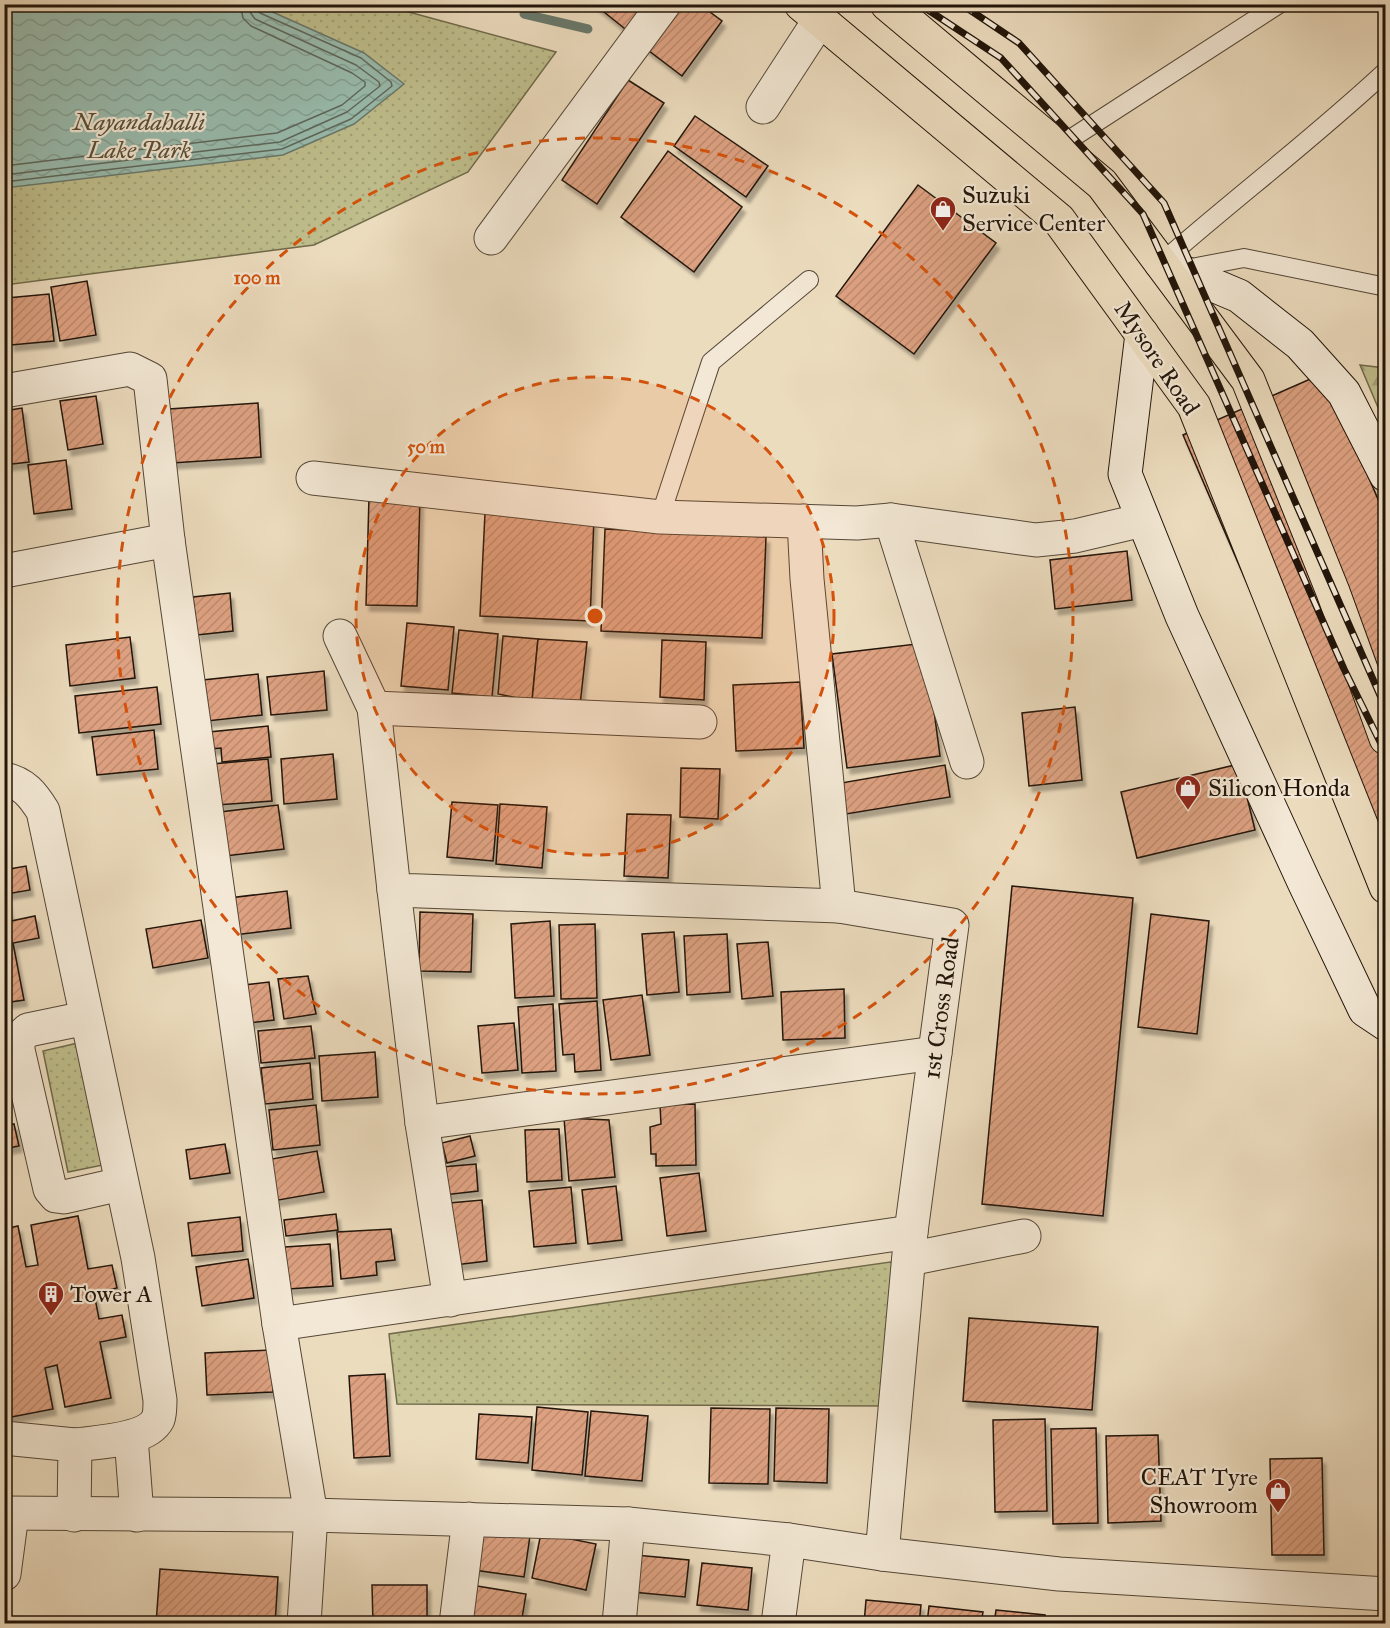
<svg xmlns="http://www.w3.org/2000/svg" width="1390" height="1628" font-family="'IM FELL Great Primer',serif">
<defs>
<pattern id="green-dots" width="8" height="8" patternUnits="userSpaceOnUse" patternTransform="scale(1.5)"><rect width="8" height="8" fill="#bfbe8c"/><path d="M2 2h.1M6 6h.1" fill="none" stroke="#a4a277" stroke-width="1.8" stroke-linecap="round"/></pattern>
<pattern id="forest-firs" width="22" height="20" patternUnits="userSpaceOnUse" patternTransform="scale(1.5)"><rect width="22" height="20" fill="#bfbe8c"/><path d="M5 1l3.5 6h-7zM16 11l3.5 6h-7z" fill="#a4a277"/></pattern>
<pattern id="water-waves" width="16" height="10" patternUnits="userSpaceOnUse" patternTransform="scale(1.5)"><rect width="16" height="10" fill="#99bcae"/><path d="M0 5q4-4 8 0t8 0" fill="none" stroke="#84a194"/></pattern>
<pattern id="building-hatch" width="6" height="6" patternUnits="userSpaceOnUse" patternTransform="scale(1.5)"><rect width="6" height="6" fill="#dda181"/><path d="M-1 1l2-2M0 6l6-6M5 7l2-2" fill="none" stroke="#bd8a6e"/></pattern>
<filter id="shadow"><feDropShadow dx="3.5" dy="6" stdDeviation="1.5" flood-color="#0004"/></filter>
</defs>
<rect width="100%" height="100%" fill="#ecdcbe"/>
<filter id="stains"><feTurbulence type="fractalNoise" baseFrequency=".00333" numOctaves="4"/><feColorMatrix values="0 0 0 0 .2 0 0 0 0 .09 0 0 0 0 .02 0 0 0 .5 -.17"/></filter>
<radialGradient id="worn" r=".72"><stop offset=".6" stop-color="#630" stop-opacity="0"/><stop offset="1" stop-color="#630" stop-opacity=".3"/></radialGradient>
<!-- green -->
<g fill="url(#green-dots)" stroke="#706a4b" stroke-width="1.5">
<polygon points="4,5 383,5 556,52 468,172 314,245 5,285"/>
<polygon points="78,1043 103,1165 68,1172 43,1051"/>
<polygon points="897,1261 888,1406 397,1404 389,1334"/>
</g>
<!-- forest -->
<polygon fill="url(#forest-firs)" stroke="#706a4b" stroke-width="1.5" points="1360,365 1385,368 1385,424"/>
<!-- water -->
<polygon fill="url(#water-waves)" stroke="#69796c" stroke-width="1.5" points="4,5 257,5 364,53 404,84 354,124 283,155 5,188"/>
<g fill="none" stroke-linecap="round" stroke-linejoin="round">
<!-- shore -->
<g stroke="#5e685c" stroke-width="1.5">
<polyline points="4,166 277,133 342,105 365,86 365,82 352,73 251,26 243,18 240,4"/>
<polyline points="4,175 280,142 347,112 380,86 379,82 356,65 255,19 250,12 249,4"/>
<polyline points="4,182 282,149 351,119 392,86 391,82 361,58 260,13 257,9 256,4"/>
</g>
<!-- stream -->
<polyline stroke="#69796c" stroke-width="9" points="524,14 588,29"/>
</g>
<!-- building -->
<g fill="url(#building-hatch)" stroke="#22150a" stroke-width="1.5" filter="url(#shadow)">
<polygon points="594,4 658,4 634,36"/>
<polygon points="675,4 699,4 722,21 682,76 644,47"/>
<polygon points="628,80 664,103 597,204 562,180"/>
<polygon points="695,116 768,166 746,197 674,146"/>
<polygon points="668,151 742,207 694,272 621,217"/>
<polygon points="918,185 996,243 914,354 836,296"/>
<polygon points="87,281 96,335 60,341 51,287"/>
<polygon points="49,294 54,341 11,345 7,298"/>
<polygon points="1324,373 1386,518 1386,906 1183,435"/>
<polygon points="96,396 103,444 68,450 60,401"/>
<polygon points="258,403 261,457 172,463 169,409"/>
<polygon points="22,408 29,462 4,465 4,411"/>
<polygon points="66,460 72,509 34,514 28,465"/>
<polygon points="369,497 420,498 417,606 366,605"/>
<polygon points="485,513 594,517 590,621 480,616"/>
<polygon points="605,529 766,537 762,638 601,631"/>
<polygon points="1127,551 1132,600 1055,609 1050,560"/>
<polygon points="230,593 233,631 197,635 193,597"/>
<polygon points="407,623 454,627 448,690 401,686"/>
<polygon points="459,630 498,634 492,697 452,693"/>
<polygon points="503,636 538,639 532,701 498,694"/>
<polygon points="130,637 135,678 70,686 66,645"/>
<polygon points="538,639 587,642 580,705 532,701"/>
<polygon points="662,640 706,642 704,700 660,697"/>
<polygon points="925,643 940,756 847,768 832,654"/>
<polygon points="324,671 327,710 271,715 267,677"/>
<polygon points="258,674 262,715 207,721 203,680"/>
<polygon points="800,682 804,748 736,751 733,685"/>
<polygon points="157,687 161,724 79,733 75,696"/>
<polygon points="1075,707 1082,780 1029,786 1022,713"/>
<polygon points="268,726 271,757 222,762 221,748 210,749 209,732"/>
<polygon points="154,730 158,769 97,775 92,737"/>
<polygon points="333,754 337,799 284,804 281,759"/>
<polygon points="268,759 272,801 216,805 212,764"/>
<polygon points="1239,764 1255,830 1137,858 1121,792"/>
<polygon points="945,765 950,797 846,814 841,783"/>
<polygon points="681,768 720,769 718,819 680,817"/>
<polygon points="452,802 498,805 493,861 447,857"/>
<polygon points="500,804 547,807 542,868 496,864"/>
<polygon points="278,805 284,849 225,856 220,812"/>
<polygon points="627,814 671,815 668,878 624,876"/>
<polygon points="26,866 30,890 6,894 11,921 35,916 39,938 13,943 24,1000 4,1003 4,870"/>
<polygon points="1012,886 1133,898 1103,1216 982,1204"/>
<polygon points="287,891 291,928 234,935 229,898"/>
<polygon points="420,912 473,914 471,972 419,971"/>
<polygon points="1151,914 1209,921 1197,1034 1138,1027"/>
<polygon points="201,920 208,958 153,968 146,929"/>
<polygon points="550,921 554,996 515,998 511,924"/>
<polygon points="595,924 597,998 561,999 559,925"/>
<polygon points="674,932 679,992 647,995 642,934"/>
<polygon points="727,934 730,992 687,995 684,936"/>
<polygon points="768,942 773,996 742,999 737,944"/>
<polygon points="308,976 316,1014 284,1019 278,979"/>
<polygon points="269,982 274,1020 249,1023 244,985"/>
<polygon points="844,989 845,1038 783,1040 781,992"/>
<polygon points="642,995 650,1055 611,1060 603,1000"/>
<polygon points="597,1001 601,1070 575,1072 574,1054 563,1055 559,1004"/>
<polygon points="553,1004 556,1071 522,1073 518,1007"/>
<polygon points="514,1023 518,1070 482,1073 478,1026"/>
<polygon points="311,1026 315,1058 261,1063 258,1031"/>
<polygon points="375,1052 378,1097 322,1101 319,1056"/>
<polygon points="310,1063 313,1099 265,1104 261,1068"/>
<polygon points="695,1104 696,1165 656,1166 656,1154 651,1154 650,1127 661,1124 660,1105"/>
<polygon points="316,1105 320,1145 273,1150 269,1110"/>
<polygon points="564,1118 609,1120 615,1177 569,1181"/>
<polygon points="14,1124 19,1146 4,1149 4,1126"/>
<polygon points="559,1129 562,1180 527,1182 525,1130"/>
<polygon points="470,1136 475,1156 447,1163 442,1143"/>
<polygon points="225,1144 230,1173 190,1179 186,1150"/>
<polygon points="317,1151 324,1192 273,1201 266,1160"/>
<polygon points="476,1164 478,1191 444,1195 442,1167"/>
<polygon points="699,1173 706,1231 667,1236 660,1178"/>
<polygon points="616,1186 622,1240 588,1244 582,1190"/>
<polygon points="571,1187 576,1243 534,1247 529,1191"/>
<polygon points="482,1200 487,1261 455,1265 449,1203"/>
<polygon points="336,1214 338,1230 286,1236 284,1220"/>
<polygon points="78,1216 88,1269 112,1265 117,1288 94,1293 99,1319 122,1315 126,1337 100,1342 111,1398 65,1407 57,1365 45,1368 53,1409 6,1418 4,1229 18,1226 26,1267 38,1265 31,1225"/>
<polygon points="240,1217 243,1251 192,1256 188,1223"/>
<polygon points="391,1229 395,1260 376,1262 377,1275 341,1279 337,1232"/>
<polygon points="330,1244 333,1286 288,1289 285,1247"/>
<polygon points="248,1259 254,1298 202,1306 196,1267"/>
<polygon points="969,1318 1098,1327 1092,1410 963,1401"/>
<polygon points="271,1350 273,1392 207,1395 205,1353"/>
<polygon points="385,1374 390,1456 354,1458 349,1376"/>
<polygon points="537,1407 588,1412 582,1475 532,1470"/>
<polygon points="711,1408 770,1409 768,1484 709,1483"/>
<polygon points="776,1408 829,1409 827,1483 774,1481"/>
<polygon points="591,1411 648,1416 642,1481 585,1476"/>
<polygon points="479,1414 532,1417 528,1463 476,1459"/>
<polygon points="1045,1419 1047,1511 995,1512 993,1420"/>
<polygon points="1096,1428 1098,1523 1053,1524 1051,1429"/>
<polygon points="1158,1435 1161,1521 1108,1523 1106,1436"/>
<polygon points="1322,1458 1324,1555 1272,1555 1270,1459"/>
<polygon points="480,1530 530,1536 524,1577 474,1570"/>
<polygon points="541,1533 596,1544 586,1590 532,1578"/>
<polygon points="635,1555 689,1560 685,1597 632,1592"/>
<polygon points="702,1563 752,1568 748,1610 697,1605"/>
<polygon points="160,1569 278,1577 275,1624 156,1624"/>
<polygon points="372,1585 427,1585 427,1624 373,1624"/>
<polygon points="477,1586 526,1594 521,1624 506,1624 472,1618"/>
<polygon points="866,1600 921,1605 919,1624 864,1624"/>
<polygon points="929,1606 983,1612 981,1624 927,1624"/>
<polygon points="996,1610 1045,1615 1044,1624 994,1624"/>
</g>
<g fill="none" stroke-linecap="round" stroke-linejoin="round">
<!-- lane casing -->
<g stroke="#544737" stroke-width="20">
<g id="lane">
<polyline points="1058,147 1279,4"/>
<path d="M1161,263C1235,198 1313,139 1386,71"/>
<polyline points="1186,269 1244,258 1386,287"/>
<polyline points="660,517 711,362 809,280"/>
</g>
</g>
<!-- street casing -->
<g stroke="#544737" stroke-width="35">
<g id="street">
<polyline points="763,107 819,21"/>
<polyline points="491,238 664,4"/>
<polyline points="4,391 130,369 150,379 168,540 279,1324 311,1515 304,1624"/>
<polyline points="313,478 660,517 857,523 891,520 1036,540 1075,536 1143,520"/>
<polyline points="891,520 967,762"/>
<polyline points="804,521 807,579 839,906 952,925 911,1232 882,1554"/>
<polyline points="4,571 168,540"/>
<polyline points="340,636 374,708 394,890 839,906"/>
<polyline points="374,708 700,722"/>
<path d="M4,779C24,783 33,795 43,811L138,1258L160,1400C160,1405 160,1414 158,1419C147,1441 96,1442 75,1445"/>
<polyline points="394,890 422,1123 450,1300"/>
<polyline points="86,1018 28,1030 18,1039 18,1050 50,1189 56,1196 64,1197 121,1184"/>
<polyline points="422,1123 935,1053"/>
<polyline points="909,1259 1024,1236"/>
<polyline points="279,1324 911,1232"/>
<polyline points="131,1437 137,1515"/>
<polyline points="4,1438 75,1445 74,1515"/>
<polyline points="4,1513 311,1515 628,1524 789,1540 882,1554 1059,1574 1386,1594"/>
<polyline points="4,1574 12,1514"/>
<polyline points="456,1624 469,1519"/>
<polyline points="619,1624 628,1524"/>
<polyline points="778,1624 789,1540"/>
</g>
</g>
<!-- secondary casing -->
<g stroke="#22150a" stroke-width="35">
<g id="secondary">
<polyline points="1161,263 1239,296 1300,344 1344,393 1386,475"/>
<polyline points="1142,334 1125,474 1182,616 1304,882 1365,1010 1386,1024"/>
</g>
</g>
<!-- highway casing -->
<g stroke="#22150a" stroke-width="35">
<g id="highway">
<polyline points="801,4 1059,220 1194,406 1386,887"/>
<polyline points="887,4 1102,184 1248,380 1333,592 1386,738"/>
</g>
</g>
<!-- lane -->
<use href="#lane" stroke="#f3e8d5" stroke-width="18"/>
<!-- street -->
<use href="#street" stroke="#f3e8d5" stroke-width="33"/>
<!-- secondary -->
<use href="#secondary" stroke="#f3e8d5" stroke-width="33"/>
<!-- highway -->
<use href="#highway" stroke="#ecdcbe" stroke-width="33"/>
<!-- rail casing -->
<g stroke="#22150a" stroke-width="7">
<g id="rail">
<polyline points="919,4 1001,58 1143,214 1344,669 1386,754"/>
<polyline points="961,4 1019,43 1164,203 1386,709"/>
</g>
</g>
<!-- rail -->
<use href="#rail" stroke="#f3e8d5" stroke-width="4.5" stroke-dasharray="14" stroke-linecap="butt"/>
</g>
<!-- distance rings -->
<circle cx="595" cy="616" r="239" fill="#d4520c" fill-opacity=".12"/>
<g fill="none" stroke="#d4520c" stroke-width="3" stroke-dasharray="10 8">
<circle cx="595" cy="616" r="239"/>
<circle cx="595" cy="616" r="478"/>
</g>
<!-- icons -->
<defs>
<g id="shop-pin" transform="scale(1.35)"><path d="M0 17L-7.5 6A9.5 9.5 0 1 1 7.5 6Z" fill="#8f2418" stroke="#f3e8d5"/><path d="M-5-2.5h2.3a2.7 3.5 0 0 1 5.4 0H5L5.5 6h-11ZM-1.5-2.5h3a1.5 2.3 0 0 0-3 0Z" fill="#fff"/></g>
<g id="building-pin" transform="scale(1.35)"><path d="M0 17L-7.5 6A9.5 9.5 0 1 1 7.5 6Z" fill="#8f2418" stroke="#f3e8d5"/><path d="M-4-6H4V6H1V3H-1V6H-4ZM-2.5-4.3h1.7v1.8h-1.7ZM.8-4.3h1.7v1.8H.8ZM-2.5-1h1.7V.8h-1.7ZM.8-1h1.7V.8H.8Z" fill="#fff"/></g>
</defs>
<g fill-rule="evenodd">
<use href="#shop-pin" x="943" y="209"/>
<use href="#shop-pin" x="1188" y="788"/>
<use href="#building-pin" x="51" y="1294"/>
<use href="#shop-pin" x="1278" y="1491"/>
</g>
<g text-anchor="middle" stroke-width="4.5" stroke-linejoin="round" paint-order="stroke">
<!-- park labels -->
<g font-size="24" font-style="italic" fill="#595038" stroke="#f3e8d5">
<text x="139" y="130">Nayandahalli<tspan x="139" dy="28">Lake Park</tspan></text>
</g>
<!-- poi labels -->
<g font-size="24" fill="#22150a" stroke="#f3e8d5" text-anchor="start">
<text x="962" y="203">Suzuki<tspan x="962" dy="28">Service Center</tspan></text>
<text x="1208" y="796">Silicon Honda</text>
<text x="70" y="1302">Tower A</text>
<text x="1258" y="1485" text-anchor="end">CEAT Tyre<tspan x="1258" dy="28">Showroom</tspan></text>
</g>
<!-- street labels -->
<g font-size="24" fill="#22150a" stroke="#f3e8d5">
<text transform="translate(1157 358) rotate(56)" y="8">Mysore Road</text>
<text transform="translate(941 1008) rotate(-82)" y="8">1st Cross Road</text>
</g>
</g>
<circle cx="595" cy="616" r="9" fill="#d4520c" stroke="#f3e8d5" stroke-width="3"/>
<g font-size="18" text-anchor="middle" font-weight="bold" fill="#d4520c" stroke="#f3e8d5" stroke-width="4.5" stroke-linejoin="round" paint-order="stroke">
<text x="257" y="284">100 m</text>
<text x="426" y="453">50 m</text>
</g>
<!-- margin -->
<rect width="1390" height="1628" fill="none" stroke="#ecdcbe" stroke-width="24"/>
<rect x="6" y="6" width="1378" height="1616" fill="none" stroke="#22150a" stroke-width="3"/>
<rect x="12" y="12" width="1366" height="1604" fill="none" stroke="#22150a" stroke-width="1.5"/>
<rect width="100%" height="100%" filter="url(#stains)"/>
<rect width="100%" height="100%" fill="url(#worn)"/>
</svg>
